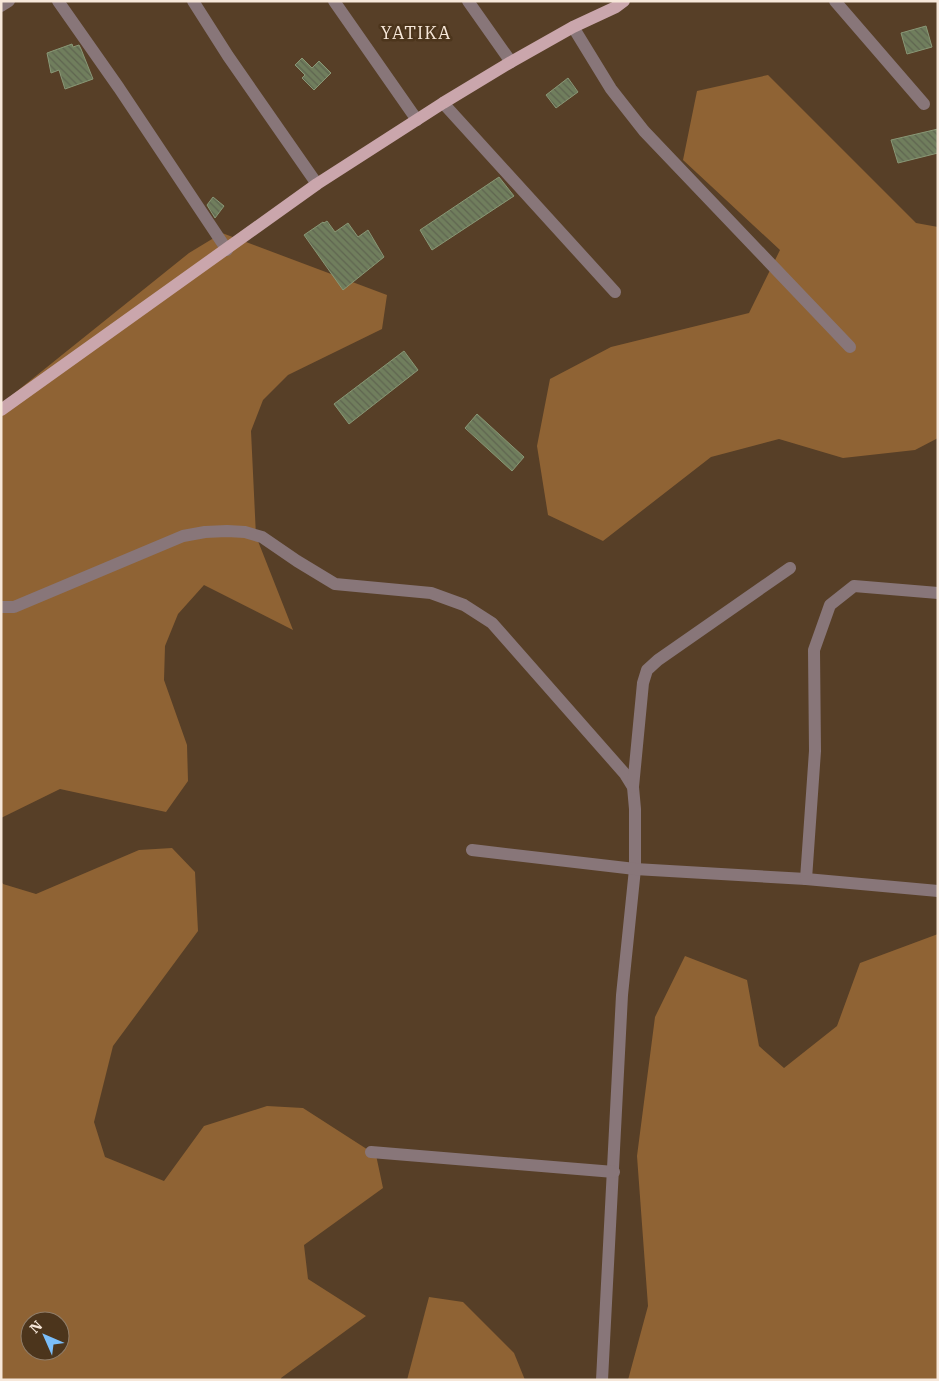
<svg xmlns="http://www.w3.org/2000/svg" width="939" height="1381" font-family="'IBM Plex Serif',serif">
<defs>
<pattern id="building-back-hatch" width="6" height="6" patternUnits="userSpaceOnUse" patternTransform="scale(1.25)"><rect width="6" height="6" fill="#707e5d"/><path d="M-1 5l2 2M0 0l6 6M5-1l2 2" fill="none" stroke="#5f6550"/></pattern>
</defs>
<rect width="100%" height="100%" fill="#573f27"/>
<!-- green -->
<g fill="#8f6334" fill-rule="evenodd">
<polygon points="768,75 916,223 938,227 938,438 915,450 843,458 779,439 711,457 603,541 548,515 537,446 550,379 611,347 749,313 780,250 683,160 697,91"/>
<polygon points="222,233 387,295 382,329 288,375 263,400 251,431 256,536 293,630 204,585 178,614 165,646 164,680 187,745 188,781 166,812 60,789 1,818 1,404 189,253"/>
<path d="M172,848L195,872L198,931L113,1046L94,1122L105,1157L164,1181L204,1126L267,1106L303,1108L376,1155L383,1188L304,1245L308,1279L366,1316L281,1378V1380H1V881L3,884L36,894L139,850ZM30,1321H60V1351H30Z"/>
<polygon points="938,934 938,1380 628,1380 648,1306 637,1156 655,1017 685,956 747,980 759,1046 784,1068 837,1026 860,963"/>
<polygon points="429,1297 463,1302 514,1353 525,1380 407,1380"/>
</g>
<!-- building -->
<g fill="url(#building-back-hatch)" stroke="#899776">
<polygon points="926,26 932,47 907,54 901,33"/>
<polygon points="72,44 73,47 79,45 81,49 93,79 65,89 59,70 51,73 47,53"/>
<polygon points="302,58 312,68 319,61 331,73 314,90 302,78 305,75 295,65"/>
<polygon points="568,78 578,92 556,108 546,95"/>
<polygon points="938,129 938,153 898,163 891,140"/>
<polygon points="499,177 514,196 432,250 420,230"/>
<polygon points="213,197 224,206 215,218 207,205"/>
<polygon points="327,221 335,232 348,223 358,237 368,230 384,257 343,290 304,235 323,222 324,223"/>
<polygon points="404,351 418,370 349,424 334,404"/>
<polygon points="477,414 524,457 512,471 465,428"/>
</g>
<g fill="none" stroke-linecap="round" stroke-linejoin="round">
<!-- minor -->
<g stroke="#887679" stroke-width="12">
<polyline points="58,1 119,88 227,250"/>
<polyline points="193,1 228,56 317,184"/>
<polyline points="334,1 417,120"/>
<polyline points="468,1 511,62"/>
<polyline points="835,1 924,104"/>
<polyline points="1,6 9,1"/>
<polyline points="573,27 611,89 644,131 850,347"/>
<polyline points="443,103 615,292"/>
<polyline points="1,607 14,607 183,536 205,532 227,531 245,532 262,537 297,561 335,584 431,593 464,605 492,623 625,774 633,787 635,809 635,869 622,995 602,1380"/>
<polyline points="633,787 643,683 647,670 658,660 790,568"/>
<polyline points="472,850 635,869 806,879 938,891"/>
<polyline points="806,879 815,751 814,650 830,605 854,586 938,593"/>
<polyline points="371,1152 614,1172"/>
</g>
<!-- major -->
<polyline stroke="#caa6ac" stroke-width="12" points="1,410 317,184 443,103 511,62 573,27 616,7 624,1"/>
</g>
<g text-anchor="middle" stroke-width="5" stroke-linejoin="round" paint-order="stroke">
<!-- quarter labels -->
<g font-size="18" letter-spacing="1" fill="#f7e8da" stroke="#4c351c">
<text x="416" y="39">YATIKA</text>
</g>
</g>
<!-- border -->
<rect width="939" height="1381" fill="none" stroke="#f7e8da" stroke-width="5"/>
<!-- north arrow -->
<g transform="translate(45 1336) rotate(315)"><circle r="24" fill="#4c351c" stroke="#907d68"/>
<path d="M0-4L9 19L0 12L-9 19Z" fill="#7bbef9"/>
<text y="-8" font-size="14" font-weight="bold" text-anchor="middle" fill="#f7e8da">N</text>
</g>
</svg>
